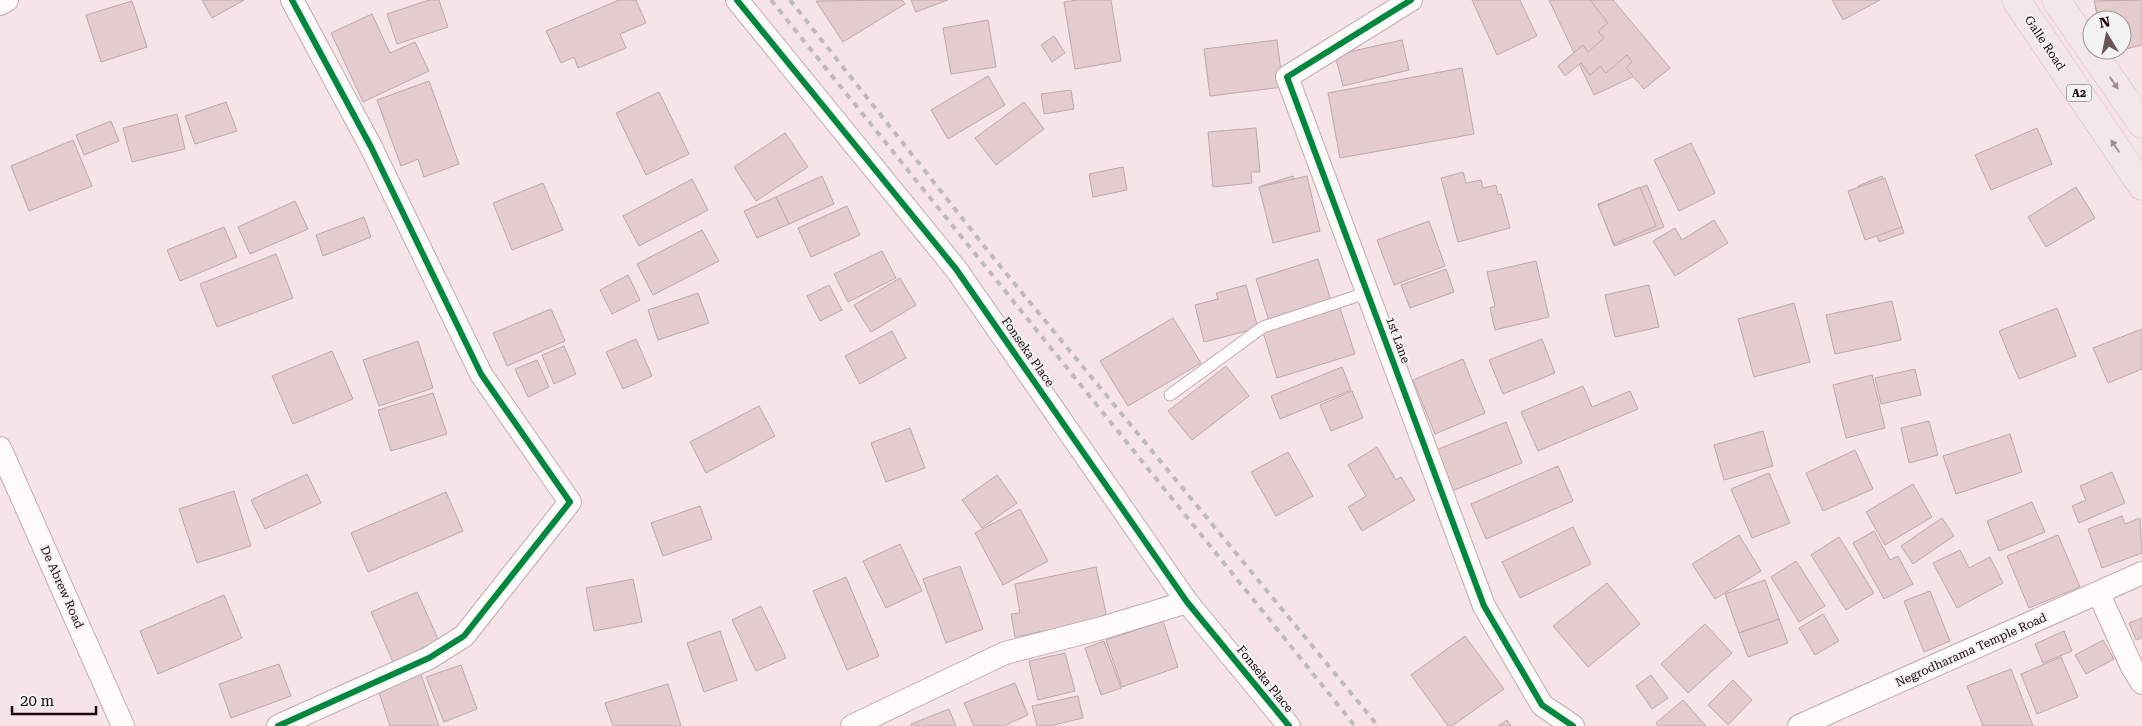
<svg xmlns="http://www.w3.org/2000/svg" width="2142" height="726" font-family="'Roboto Serif',serif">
<rect width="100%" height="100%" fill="#f6e4e6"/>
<!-- building -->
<g fill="#e4cbce" stroke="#bda8ab">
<polygon points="202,0 244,0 212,18"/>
<polygon points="429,0 439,0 448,27 397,44 387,14"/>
<polygon points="619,0 636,0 646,23 620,34 626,48 578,68 574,57 561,63 546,31"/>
<polygon points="902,0 905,4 843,42 816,1"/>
<polygon points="911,0 948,0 916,12"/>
<polygon points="1077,0 1111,0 1121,61 1075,69 1064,2"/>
<polygon points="1472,0 1520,0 1537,36 1497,55"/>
<polygon points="1549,0 1607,0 1641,73 1594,95"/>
<polygon points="1590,0 1613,0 1670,68 1644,89 1626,68 1632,62 1627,55 1606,73 1600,66 1590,75 1581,63 1565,76 1558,66 1583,45 1588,52 1604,38 1598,31 1608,23"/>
<polygon points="1832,0 1880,0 1843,20"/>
<polygon points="2104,0 2124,0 2107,7"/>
<polygon points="2110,0 2142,0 2142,36 2122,46 2122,20 2101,20 2095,8"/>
<polygon points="2142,0 2142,45 2122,50 2122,20 2099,20 2094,1"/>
<polygon points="132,1 147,47 101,62 86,15"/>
<polygon points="372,14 390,53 415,42 429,71 363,102 331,33"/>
<polygon points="988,20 996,67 951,74 943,28"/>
<polygon points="1054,36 1065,53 1052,62 1041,45"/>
<polygon points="1277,40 1283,87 1210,96 1204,49"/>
<polygon points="1402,40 1409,70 1343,86 1335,55"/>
<polygon points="1462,68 1474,134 1340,158 1328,93"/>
<polygon points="988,76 1005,105 948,139 931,110"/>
<polygon points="429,81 459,164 424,177 418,159 401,166 377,100"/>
<polygon points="1071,90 1074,109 1044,114 1041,94"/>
<polygon points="659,92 689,154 646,175 616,113"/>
<polygon points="226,102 237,131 195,144 185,116"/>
<polygon points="1024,102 1044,129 996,165 975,138"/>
<polygon points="177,114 185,149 132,162 123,128"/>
<polygon points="111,121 119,141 84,155 76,135"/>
<polygon points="1256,128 1260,172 1251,172 1252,183 1213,187 1208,132"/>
<polygon points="2037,128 2052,164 1991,190 1975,155"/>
<polygon points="785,133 808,167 756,201 734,167"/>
<polygon points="73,140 92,186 29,211 11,166"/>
<polygon points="1691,143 1715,193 1679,211 1654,160"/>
<polygon points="1123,167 1127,190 1093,197 1089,174"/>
<polygon points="1463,172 1466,183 1481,180 1483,188 1496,185 1498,195 1501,194 1510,228 1458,242 1441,178"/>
<polygon points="822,176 834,204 789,224 776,197"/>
<polygon points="1293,176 1300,195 1267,204 1261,186"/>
<polygon points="1307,176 1320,231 1273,243 1259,187"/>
<polygon points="1882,176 1904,233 1879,242 1858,186"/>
<polygon points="1885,178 1902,227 1865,240 1848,191"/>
<polygon points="692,179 708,210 639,246 623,216"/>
<polygon points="543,183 563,230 512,250 493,203"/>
<polygon points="1647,185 1664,227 1614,246 1598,204"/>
<polygon points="1640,187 1656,226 1614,244 1598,205"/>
<polygon points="2076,187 2095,218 2046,247 2028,217"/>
<polygon points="776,197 789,224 757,238 744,211"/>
<polygon points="295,201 308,229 250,254 238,227"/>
<polygon points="847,206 860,235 811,257 798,228"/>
<polygon points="364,217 371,237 323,256 316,235"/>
<polygon points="1714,220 1728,243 1675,276 1653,241 1675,228 1682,240"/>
<polygon points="1429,221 1445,266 1394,285 1377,240"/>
<polygon points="224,227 237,257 180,281 167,250"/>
<polygon points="702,230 719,261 653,295 637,264"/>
<polygon points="882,251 896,278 848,302 834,274"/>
<polygon points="276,254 293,298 217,327 200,284"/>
<polygon points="1318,259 1331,301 1269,321 1256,279"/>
<polygon points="1536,261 1549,317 1495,330 1490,308 1495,306 1487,272"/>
<polygon points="1446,269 1454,292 1410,308 1401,285"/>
<polygon points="628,275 640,300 612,314 600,290"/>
<polygon points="900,278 916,305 871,332 854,305"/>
<polygon points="829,285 842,310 820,321 807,296"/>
<polygon points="1246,285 1258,328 1204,342 1195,305 1218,299 1216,293"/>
<polygon points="1649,285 1659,327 1615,337 1605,295"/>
<polygon points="698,293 709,323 658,340 648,310"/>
<polygon points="1892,301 1901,340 1835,354 1826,315"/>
<polygon points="1794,303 1810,362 1754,377 1738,319"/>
<polygon points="1340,308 1355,354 1277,378 1263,332"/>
<polygon points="2057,308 2076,356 2019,379 1999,331"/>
<polygon points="551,309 565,341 507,366 493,333"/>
<polygon points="1173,318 1201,363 1128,406 1100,361"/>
<polygon points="2142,329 2142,369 2108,383 2093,348"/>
<polygon points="892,331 906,358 860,384 845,356"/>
<polygon points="636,339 652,376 623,389 606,352"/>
<polygon points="1542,339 1555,373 1503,394 1489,360"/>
<polygon points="418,341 433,388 379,406 363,360"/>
<polygon points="564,346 576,374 554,384 542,355"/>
<polygon points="332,351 353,399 293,424 272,376"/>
<polygon points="1463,359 1485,413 1435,434 1413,380"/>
<polygon points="537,360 549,387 528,397 515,369"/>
<polygon points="1226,366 1249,396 1192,440 1168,411"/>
<polygon points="1342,367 1351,390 1280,419 1271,396"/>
<polygon points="1915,369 1921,395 1881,404 1875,378"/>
<polygon points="1872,375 1885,428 1846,438 1833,385"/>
<polygon points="1583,386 1592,407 1630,391 1638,409 1538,451 1521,412"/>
<polygon points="1352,391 1363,418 1331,431 1320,405"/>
<polygon points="433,393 447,434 391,451 378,410"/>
<polygon points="759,406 775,436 706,473 690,442"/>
<polygon points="1929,421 1938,455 1909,463 1901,428"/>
<polygon points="1506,422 1522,463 1452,491 1436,450"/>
<polygon points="910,428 925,468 886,482 871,443"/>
<polygon points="1763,431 1773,466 1724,480 1714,445"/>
<polygon points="2010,434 2022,472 1956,494 1943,456"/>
<polygon points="1377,447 1396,480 1401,477 1415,500 1362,531 1348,507 1366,496 1348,465"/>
<polygon points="1855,450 1873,489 1823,511 1806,473"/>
<polygon points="1288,452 1313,496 1276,516 1251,472"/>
<polygon points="1558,466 1573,501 1486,539 1471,504"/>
<polygon points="2112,472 2125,503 2079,523 2072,506 2086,500 2080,486"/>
<polygon points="1769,473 1790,523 1752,538 1731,489"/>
<polygon points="307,474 321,503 265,529 251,500"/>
<polygon points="997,475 1017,503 982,528 962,500"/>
<polygon points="1913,484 1932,517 1885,545 1866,512"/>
<polygon points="234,491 251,546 197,563 179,509"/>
<polygon points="446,492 463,531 368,572 351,533"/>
<polygon points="2032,502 2045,532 1999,551 1987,521"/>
<polygon points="700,506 712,539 663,556 651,523"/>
<polygon points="1020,509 1048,561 1003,585 975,533"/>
<polygon points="2122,516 2125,524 2140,518 2142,553 2102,568 2088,529"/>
<polygon points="1942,518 1954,536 1913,564 1901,546"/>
<polygon points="1573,527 1591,564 1520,598 1502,562"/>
<polygon points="1874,531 1890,560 1898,556 1913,584 1884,599 1853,543"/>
<polygon points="1739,535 1761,571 1715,599 1692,564"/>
<polygon points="2058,535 2080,587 2029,608 2007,556"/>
<polygon points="1839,537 1874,593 1846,610 1811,555"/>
<polygon points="900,544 922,591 886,608 863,561"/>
<polygon points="1960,550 1969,568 1990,557 2003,583 1957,608 1933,563"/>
<polygon points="1796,561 1825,606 1799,622 1771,577"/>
<polygon points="960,566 983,629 946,643 923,579"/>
<polygon points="1096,567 1107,618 1015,637 1011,614 1020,613 1015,584"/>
<polygon points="846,577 879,656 847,670 813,591"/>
<polygon points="633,579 642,622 594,631 586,588"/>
<polygon points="1765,580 1779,619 1739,633 1725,594"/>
<polygon points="1607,583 1640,624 1588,667 1553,626"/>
<polygon points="1930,591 1950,641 1924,652 1904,601"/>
<polygon points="417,592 439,641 393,662 371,612"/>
<polygon points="224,595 242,638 158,674 140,631"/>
<polygon points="761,606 786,658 756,671 732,620"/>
<polygon points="1823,614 1839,641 1815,655 1799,628"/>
<polygon points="2142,618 2142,638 2136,640 2129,623"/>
<polygon points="1779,619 1788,643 1748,657 1739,633"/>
<polygon points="1163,621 1178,667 1122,687 1106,640"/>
<polygon points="1705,624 1732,653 1688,693 1661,664"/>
<polygon points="720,631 737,680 704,692 687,643"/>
<polygon points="2064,631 2072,651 2043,663 2035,644"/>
<polygon points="1465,636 1504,689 1452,726 1448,726 1411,675"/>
<polygon points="2103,640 2114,659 2086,674 2075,655"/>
<polygon points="1104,641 1121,688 1101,695 1085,648"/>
<polygon points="1065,653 1075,691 1038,700 1029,661"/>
<polygon points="2061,657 2078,697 2037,714 2021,674"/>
<polygon points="279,664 291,696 231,718 219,684"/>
<polygon points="461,665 477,709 444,722 426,677"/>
<polygon points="419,669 439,726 390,726 376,684"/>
<polygon points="2011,669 2033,726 1983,726 1967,686"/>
<polygon points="1651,675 1668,698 1652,709 1636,686"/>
<polygon points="1733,680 1752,700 1728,725 1708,705"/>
<polygon points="1015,683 1028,715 1003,726 974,726 964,703"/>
<polygon points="668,684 681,726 613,726 605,703"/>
<polygon points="1078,696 1083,718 1049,726 1037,726 1032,706"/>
<polygon points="1683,700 1706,726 1658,726 1656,723"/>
<polygon points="949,709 956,726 911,726 911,724"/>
<polygon points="1507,720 1511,726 1498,726"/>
</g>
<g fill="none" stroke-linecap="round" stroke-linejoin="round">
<!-- service casing -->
<g stroke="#c2acaf" stroke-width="13">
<polyline id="service" points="1170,395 1263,327 1369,292"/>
</g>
<!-- minor casing -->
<g stroke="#c2acaf" stroke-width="24">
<g id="minor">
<polyline points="737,0 956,269 1187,602 1289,726"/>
<polyline points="1411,0 1287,77 1484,606 1542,705 1573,726"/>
<polyline points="0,4 7,0"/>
<polyline points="0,448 123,726"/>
<polyline points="2099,594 2132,667 2142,683"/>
<polyline points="278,726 429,658 464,636 570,502 481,374 371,147 292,0"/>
<polyline points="852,726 1005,653 1102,628 1187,602"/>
<polyline points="1799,726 2142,573"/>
</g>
</g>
<!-- trunk casing -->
<g stroke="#cfc4c5" stroke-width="29">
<g id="trunk">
<polyline points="2016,0 2142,186"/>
<polyline points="2056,0 2142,124"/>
</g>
</g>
<!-- service -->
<use href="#service" stroke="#fefbfb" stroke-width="11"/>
<!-- minor -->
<use href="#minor" stroke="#fefbfb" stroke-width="22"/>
<!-- trunk -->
<use href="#trunk" stroke="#f4e7e9" stroke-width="28"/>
<!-- rail -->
<g stroke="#c0babb" stroke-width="4" stroke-dasharray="6 6" stroke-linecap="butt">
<polyline points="771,0 1355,726"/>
<polyline points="790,0 996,261 1378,726"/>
</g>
<!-- cycleway casing -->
<g stroke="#f3f3f3" stroke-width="9">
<g id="cycleway">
<polyline points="737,0 956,269 1187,602 1289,726"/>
<polyline points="1411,0 1287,77 1484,606 1542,705 1573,726"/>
<polyline points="278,726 429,658 464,636 570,502 481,374 371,147 292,0"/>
</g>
</g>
<!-- cycleway -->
<use href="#cycleway" stroke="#00873e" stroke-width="6"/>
</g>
<!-- one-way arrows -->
<defs><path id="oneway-solid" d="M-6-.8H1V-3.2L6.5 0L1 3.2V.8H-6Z" transform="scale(1.25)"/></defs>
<g fill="#9f8d90">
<use href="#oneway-solid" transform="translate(2114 83) rotate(55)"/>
<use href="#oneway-solid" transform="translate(2115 146) rotate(-124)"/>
</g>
<g text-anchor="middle" stroke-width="4" stroke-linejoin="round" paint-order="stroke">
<!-- shield labels -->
<rect fill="#f3f3f3" stroke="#5f4d51" stroke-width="1" x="2066.5" y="84.5" width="25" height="17" rx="4"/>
<g font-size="11" font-weight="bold" fill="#20060b">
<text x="2079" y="97">A2</text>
</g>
<!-- street labels -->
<g font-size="12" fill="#20060b" stroke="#f3f3f3">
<text transform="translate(2045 43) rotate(56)" y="4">Galle Road</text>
<text transform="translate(1398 340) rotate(70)" y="4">1st Lane</text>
<text transform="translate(1028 352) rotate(55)" y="4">Fonseka Place</text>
<text transform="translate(62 587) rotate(66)" y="4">De Abrew Road</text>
<text transform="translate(1971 650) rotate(-24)" y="4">Negrodharama Temple Road</text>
<text transform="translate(1265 679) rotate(51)" y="4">Fonseka Place</text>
</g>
</g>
<!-- north arrow -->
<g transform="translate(2107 35) rotate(350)"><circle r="24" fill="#f3f3f3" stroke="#9f9496"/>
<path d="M0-4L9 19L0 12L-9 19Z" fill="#6b5458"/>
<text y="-8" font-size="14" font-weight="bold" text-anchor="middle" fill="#20060b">N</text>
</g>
<!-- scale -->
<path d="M12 706v8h84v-8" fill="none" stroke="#20060b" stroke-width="2.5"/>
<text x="20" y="706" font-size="15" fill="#20060b" stroke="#f3f3f3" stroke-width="4" paint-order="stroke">20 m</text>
</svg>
